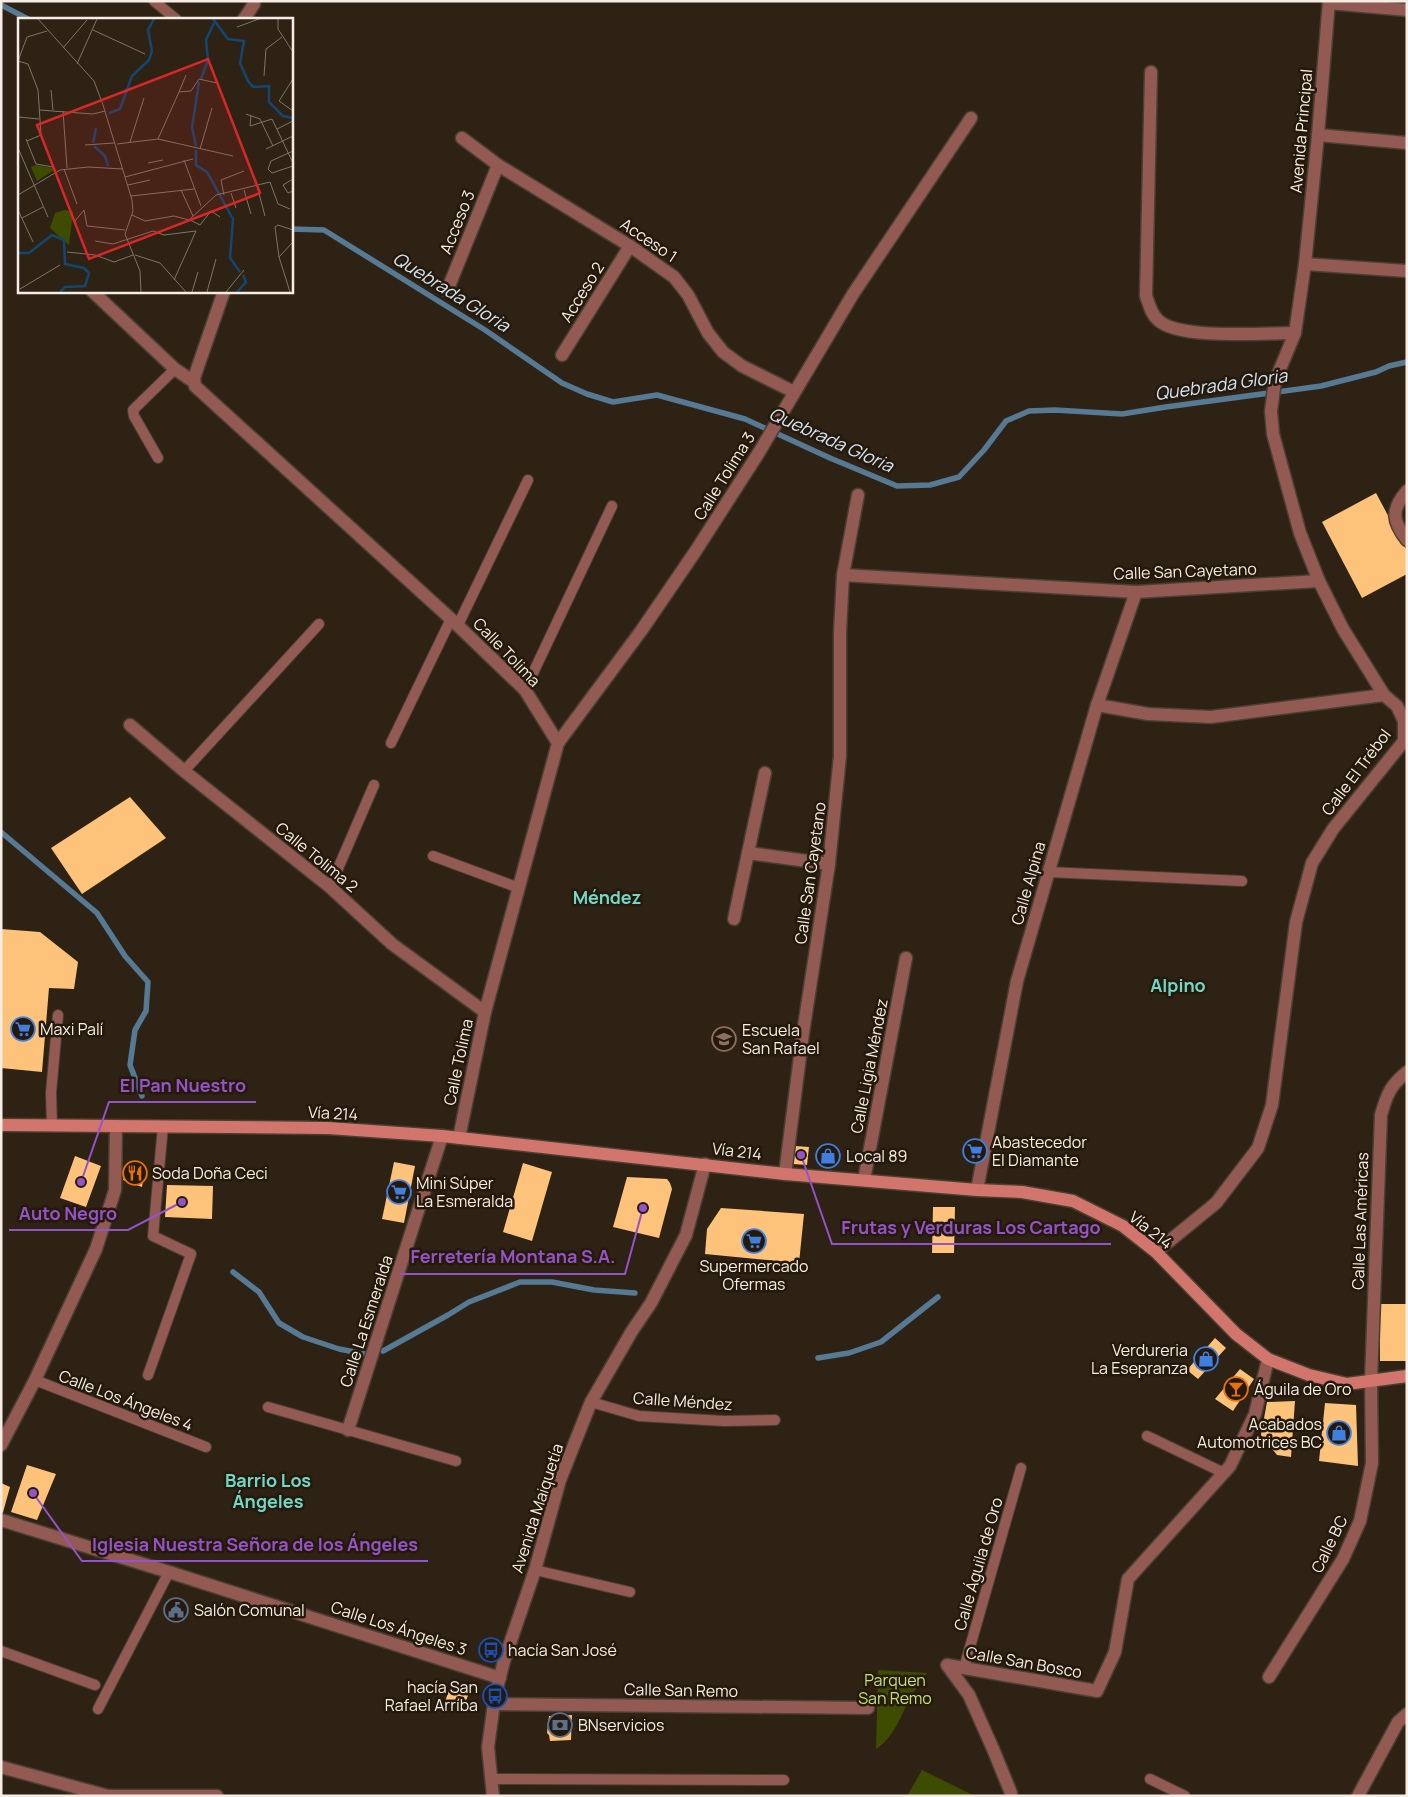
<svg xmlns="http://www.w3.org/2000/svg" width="1408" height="1797" font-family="Manrope,sans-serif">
<rect width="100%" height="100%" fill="#2e2214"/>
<!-- green -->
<g fill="#3d4c00">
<path d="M878,1670L927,1673C922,1681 916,1688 911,1696C901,1715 894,1738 876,1749Z"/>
<polygon points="922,1770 975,1796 907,1796"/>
</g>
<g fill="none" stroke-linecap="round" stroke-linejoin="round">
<!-- stream -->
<g stroke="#567994" stroke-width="5.5">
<polyline points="1,5 28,19"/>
<polyline points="291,229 324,230 485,330 562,383 587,394 613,402 657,395 745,419 830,458 897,486 930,485 959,477 984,450 1006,421 1029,411 1055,410 1122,414 1166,407 1321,386 1376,372 1389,366 1407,362"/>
<polyline points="1,832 97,913 125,956 148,982 146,1011 135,1030 130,1065 142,1096"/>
<polyline points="233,1272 259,1292 279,1323 303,1337 339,1349 365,1354"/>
<polyline points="383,1351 448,1315 469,1302 520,1282 552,1282 594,1290 635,1293"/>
<polyline points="818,1358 849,1353 881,1342 938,1297"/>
</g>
</g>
<!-- building -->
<g fill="#fdc37a">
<polygon points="1376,493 1407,551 1407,574 1362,598 1322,522"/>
<polygon points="130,797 166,838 82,894 51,848"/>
<polygon points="1,929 40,932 78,962 74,989 49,988 42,1072 1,1068"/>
<polygon points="795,1146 809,1147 807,1165 793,1164"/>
<polygon points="822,1146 835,1148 833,1166 820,1164"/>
<polygon points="75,1156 101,1166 86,1207 60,1198"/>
<polygon points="130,1161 145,1166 142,1187 123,1180"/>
<polygon points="394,1162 415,1166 404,1223 382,1219"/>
<polygon points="523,1163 552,1172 532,1241 503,1232"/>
<polygon points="627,1177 667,1179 670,1183 672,1189 659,1238 613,1227"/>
<polygon points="167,1185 213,1186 212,1219 165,1217"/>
<polygon points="933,1207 955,1207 954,1253 932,1253"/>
<polygon points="721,1208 804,1214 799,1263 705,1254 707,1229"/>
<rect x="1380" y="1304" width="27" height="57"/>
<polygon points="1215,1338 1226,1348 1198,1379 1187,1370"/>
<polygon points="1240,1369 1254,1379 1233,1411 1215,1399"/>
<polygon points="1295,1401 1291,1457 1277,1455 1261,1435 1267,1402"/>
<polygon points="1325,1403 1356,1405 1358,1466 1319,1461"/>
<polygon points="27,1465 56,1474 37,1520 11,1512"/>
<polygon points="1,1483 10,1487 2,1516 1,1516"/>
<polygon points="452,1680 472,1685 464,1706 445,1702"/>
<polygon points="572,1715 571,1740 550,1741 549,1735 547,1733 549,1716"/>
</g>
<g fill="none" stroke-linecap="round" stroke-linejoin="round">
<!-- lane casing -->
<g stroke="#4a3f31" stroke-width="12">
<g id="lane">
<polyline points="154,1 176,19"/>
<polyline points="158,458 134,416 133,410 175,369"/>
<polyline points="458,625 528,480"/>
<polyline points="525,690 612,506"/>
<polyline points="391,743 451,619"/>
<polyline points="184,771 319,624"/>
<polyline points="433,856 519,888"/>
<polyline points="1048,872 1242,881"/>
<polyline points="330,887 374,785"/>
<polyline points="52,1125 51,1093 58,1015"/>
<polyline points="148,1375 191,1254 153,1236 163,1126"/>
<polyline points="35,1380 206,1447"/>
<polyline points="591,1402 639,1416 724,1421 775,1420"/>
<polyline points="268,1407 456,1461"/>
<polyline points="1147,1436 1224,1473"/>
<polyline points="535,1570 630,1592"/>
<polyline points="1,1651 95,1685"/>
<polyline points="964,1668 1021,1468"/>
<polyline points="98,1709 169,1572"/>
<polyline points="491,1779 784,1780"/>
<polyline points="1150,1779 1185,1796"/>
</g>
</g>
<!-- street casing -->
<g stroke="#4a3f31" stroke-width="15">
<g id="street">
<polyline points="1329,3 1407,10"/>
<polyline points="244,19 254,4"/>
<path d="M1151,72L1146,296C1149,304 1151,314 1158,320C1178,340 1266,333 1295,333"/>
<polyline points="1318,135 1407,143"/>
<polyline points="462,138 498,165 630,246 674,277 688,295 708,333 723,352 742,366 794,392"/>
<polyline points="1305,264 1407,271"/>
<polyline points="92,291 175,369 194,382"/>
<polyline points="224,291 194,378 195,386 451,619 525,690 558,743 485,1012 459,1138"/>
<polyline points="447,291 498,165"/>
<polyline points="562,355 630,246"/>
<path d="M1407,491C1390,510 1393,522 1407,540"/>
<polyline points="843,575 1136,592 1319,581"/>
<polyline points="1097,705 1148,714 1211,717 1384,695"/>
<polyline points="130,725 184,771 330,887 392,944 485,1012"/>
<polyline points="558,743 641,631 695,552 758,454 853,294 971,118"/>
<polyline points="748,853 829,864"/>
<polyline points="734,919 765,773"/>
<polyline points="785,1174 803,1033 829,864 840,756 840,632 843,575 858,495"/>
<polyline points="864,1180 906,958"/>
<polyline points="977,1190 1017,981 1097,705 1136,592"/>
<polyline points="1156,1252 1216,1203 1258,1148 1272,1105 1296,922 1312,863 1333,829 1404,741 1404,721 1397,706 1384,695 1343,629 1319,581 1300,533 1273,434 1271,411 1275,381 1295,333 1305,264 1318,135 1329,1"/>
<polyline points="348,1430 442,1136"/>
<polyline points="1,1445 35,1380 96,1249 115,1190 116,1127"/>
<polyline points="1,1520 169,1572 500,1678"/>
<path d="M1269,1677L1343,1559L1360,1521L1372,1463L1371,1380L1381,1115C1387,1094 1390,1086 1407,1072"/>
<polyline points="494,1704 868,1708"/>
<polyline points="1,1767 108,1796 217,1796"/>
<polyline points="1011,1793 993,1749 969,1695 947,1665 1097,1691 1115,1652 1128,1579 1230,1466 1255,1414 1268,1359"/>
<polyline points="493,1796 488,1747 495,1696 504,1661 535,1570 560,1480 591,1402 632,1331 651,1303 686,1235 705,1164"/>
<polyline points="1358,1796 1398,1722 1407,1714"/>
</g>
</g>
<!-- secondary casing -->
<g stroke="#4a3f31" stroke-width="15">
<polyline id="secondary" points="1,1125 328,1128 442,1136 785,1174 977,1190 1022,1192 1073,1201 1123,1226 1156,1252 1236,1334 1268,1359 1309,1375 1347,1384 1407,1376"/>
</g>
<!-- lane -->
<use href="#lane" stroke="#935953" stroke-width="10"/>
<!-- street -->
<use href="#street" stroke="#935953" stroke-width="12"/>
<!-- secondary -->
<use href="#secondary" stroke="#d2756d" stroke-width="12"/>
</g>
<!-- icons -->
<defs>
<g id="supermarket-ring" transform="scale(1.25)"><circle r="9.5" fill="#24190b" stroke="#3f7fe0" stroke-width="1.5"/><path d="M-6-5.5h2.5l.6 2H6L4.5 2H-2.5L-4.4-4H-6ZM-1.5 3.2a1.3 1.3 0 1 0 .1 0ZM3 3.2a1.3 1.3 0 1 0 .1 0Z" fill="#3f7fe0"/></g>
<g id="school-ring" transform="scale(1.25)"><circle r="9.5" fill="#24190b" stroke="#8d6e63" stroke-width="1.5"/><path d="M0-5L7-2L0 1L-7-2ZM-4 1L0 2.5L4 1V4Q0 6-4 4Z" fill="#8d6e63"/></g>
<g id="shop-ring" transform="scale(1.25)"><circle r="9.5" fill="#24190b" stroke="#3f7fe0" stroke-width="1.5"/><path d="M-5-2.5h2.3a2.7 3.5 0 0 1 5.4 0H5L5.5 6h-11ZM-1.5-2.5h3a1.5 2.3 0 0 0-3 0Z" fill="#3f7fe0"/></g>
<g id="restaurant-ring" transform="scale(1.25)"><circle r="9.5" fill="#24190b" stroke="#e8710a" stroke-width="1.5"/><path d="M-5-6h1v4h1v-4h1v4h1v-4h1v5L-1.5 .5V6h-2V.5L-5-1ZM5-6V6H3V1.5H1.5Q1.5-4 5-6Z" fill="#e8710a"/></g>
<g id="bar-ring" transform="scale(1.25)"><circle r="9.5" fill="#24190b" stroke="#e8710a" stroke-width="1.5"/><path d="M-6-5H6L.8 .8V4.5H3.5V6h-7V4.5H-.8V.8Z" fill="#e8710a"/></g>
<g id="civic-ring" transform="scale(1.25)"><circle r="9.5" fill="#24190b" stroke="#5c6f8a" stroke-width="1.5"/><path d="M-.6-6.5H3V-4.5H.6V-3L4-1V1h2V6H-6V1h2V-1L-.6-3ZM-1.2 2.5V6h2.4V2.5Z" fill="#5c6f8a"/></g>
<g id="bus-ring" transform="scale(1.25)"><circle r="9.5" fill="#24190b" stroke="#1a4fb4" stroke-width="1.5"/><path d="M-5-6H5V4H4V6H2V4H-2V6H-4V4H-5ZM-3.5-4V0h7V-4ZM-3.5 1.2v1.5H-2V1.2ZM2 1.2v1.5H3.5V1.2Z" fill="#1a4fb4"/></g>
<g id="bank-ring" transform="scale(1.25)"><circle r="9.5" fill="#24190b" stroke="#5c6f8a" stroke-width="1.5"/><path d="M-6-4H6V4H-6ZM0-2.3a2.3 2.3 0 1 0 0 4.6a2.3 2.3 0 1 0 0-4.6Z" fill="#5c6f8a"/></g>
</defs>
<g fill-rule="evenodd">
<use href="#supermarket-ring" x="23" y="1029"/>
<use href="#school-ring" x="724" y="1039"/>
<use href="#supermarket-ring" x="975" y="1151"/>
<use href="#shop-ring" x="828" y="1156"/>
<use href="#restaurant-ring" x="135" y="1173"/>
<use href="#supermarket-ring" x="399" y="1192"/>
<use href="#supermarket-ring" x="754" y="1241"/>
<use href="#shop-ring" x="1206" y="1359"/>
<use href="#bar-ring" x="1236" y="1389"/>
<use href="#shop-ring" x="1339" y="1433"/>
<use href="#civic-ring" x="176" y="1610"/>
<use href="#bus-ring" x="491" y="1650"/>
<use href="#bus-ring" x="495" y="1696"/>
<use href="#bank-ring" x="560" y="1725"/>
</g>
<g text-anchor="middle" stroke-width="5" stroke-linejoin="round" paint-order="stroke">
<!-- street labels -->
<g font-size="16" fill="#f6eee5" stroke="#24190b">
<text transform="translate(1301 131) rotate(-85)" y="6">Avenida Principal</text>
<text transform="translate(457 222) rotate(-68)" y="6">Acceso 3</text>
<text transform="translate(649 240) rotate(34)" y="6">Acceso 1</text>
<text transform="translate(582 292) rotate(-58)" y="6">Acceso 2</text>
<text transform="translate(724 476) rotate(-58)" y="6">Calle Tolima 3</text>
<text transform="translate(1185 571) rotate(-2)" y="6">Calle San Cayetano</text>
<text transform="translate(507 652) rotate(46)" y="6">Calle Tolima</text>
<text transform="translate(1356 772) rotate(-53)" y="6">Calle El Trébol</text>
<text transform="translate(317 857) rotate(39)" y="6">Calle Tolima 2</text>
<text transform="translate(810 873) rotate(-82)" y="6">Calle San Cayetano</text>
<text transform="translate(1028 883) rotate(-74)" y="6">Calle Alpina</text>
<text transform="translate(458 1062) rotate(-78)" y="6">Calle Tolima</text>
<text transform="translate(869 1066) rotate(-79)" y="6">Calle Ligia Méndez</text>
<text transform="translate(333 1113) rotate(3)" y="6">Vía 214</text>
<text transform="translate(737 1151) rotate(7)" y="6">Vía 214</text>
<text transform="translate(1360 1221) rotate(-88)" y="6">Calle Las Américas</text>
<text transform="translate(1151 1230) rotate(38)" y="6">Vía 214</text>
<text transform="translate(366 1321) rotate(-72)" y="6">Calle La Esmeralda</text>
<text transform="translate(126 1400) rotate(21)" y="6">Calle Los Ángeles 4</text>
<text transform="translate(683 1401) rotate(4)" y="6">Calle Méndez</text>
<text transform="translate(537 1508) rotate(-72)" y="6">Avenida Maiquetía</text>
<text transform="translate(1329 1544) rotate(-64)" y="6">Calle BC</text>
<text transform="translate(978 1564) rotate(-74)" y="6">Calle Águila de Oro</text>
<text transform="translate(399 1628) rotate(18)" y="6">Calle Los Ángeles 3</text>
<text transform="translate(1024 1662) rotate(10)" y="6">Calle San Bosco</text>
<text transform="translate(681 1690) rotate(1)" y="6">Calle San Remo</text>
</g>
<!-- poi labels -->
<g font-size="16" fill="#f6eee5" stroke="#24190b" text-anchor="start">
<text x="40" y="1035">Maxi Palí</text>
<text x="742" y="1036">Escuela<tspan x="742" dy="18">San Rafael</tspan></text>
<text x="992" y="1148">Abastecedor<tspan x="992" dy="18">El Diamante</tspan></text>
<text x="846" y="1162">Local 89</text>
<text x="152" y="1179">Soda Doña Ceci</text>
<text x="416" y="1189">Mini Súper<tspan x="416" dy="18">La Esmeralda</tspan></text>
<text x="754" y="1272" text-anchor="middle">Supermercado<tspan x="754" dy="18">Ofermas</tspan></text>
<text x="1188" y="1356" text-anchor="end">Verdureria<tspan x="1188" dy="18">La Esepranza</tspan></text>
<text x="1254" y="1395">Águila de Oro</text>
<text x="1322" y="1430" text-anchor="end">Acabados<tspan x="1322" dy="18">Automotrices BC</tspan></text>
<text x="194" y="1616">Salón Comunal</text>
<text x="508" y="1656">hacía San José</text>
<text x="478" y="1693" text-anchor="end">hacía San<tspan x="478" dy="18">Rafael Arríba</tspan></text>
<text x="578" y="1731">BNservicios</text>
</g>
<!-- park labels -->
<g font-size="16" fill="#c5e171" stroke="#24190b">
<text x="895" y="1686">Parquen<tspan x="895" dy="18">San Remo</tspan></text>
</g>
<!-- water labels -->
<g font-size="18" font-style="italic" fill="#d3e4f4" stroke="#24190b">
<text transform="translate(451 292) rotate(32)" y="6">Quebrada Gloria</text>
<text transform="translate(1221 385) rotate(-8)" y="6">Quebrada Gloria</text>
<text transform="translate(831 440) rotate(24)" y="6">Quebrada Gloria</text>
</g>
<!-- neighbourhood labels -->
<g font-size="18" font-weight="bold" fill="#70d8c8" stroke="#24190b">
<text x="607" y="904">Méndez</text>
<text x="1178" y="992">Alpino</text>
<text x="268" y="1487">Barrio Los<tspan x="268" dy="21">Ángeles</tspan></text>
</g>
</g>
<!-- overview -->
<g transform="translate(18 18)">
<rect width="275" height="275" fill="#2e2214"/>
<path d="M18,147L34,150L36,152L19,163L13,149ZM47,192L55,194L51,227L32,210L37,195Z" fill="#3d4c00"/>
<path fill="none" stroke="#124771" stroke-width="2.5" d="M195,1L210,21L226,23L222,45L230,63L235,69L251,68V84L265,98L275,100M183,61L190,42L188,22L196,5M91,95L102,91L114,58L131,42L134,33L130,12L136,1M75,125L78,110M76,128L87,138L90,148M178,128L174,109L181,64M178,132V147L189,154L215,201L212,240L222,254M0,235H11L34,217L46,222L47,246L66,250L71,255L67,268L47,269L42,274M219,274L228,264L225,257"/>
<path fill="none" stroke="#7e7468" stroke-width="1" d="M20,1L76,63L85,87L114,182L115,193L107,216L122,253L123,274M260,1V11L275,34M219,9L241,1M75,12L127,36M45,30L69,2M0,43L10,46L20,72L23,117L35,149L18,146L8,121M0,43L9,19L29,13M59,46L79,1M246,58L248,31L264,19M275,61L261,83L275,93M33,72L35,92M161,74L168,57M21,92L75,96L87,93M45,93L49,150M228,96L242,101L255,128M233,97L232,108L254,101L275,145M0,99L21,101M259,111L275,103M140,121L215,138M9,123L23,117M112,124L126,80M99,126L140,121L161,74L173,73L181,61L199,65M67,127L96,125M0,130L30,199M182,131L194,90M248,131L275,118M275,133L253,143L250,151L254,155L275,148M166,142L183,188M130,145L145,142M46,151L59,186M107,159L175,141M275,161L265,167L270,175L275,173M110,167L132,162M239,168L247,198M163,172L175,198M226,172L233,196M213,175L218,190M0,177L42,152L70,149L105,151M206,177L203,162L226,153M113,178L176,171M0,192L15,224M114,197L127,203L156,198L171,202L198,177L252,164L260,186L272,191M4,200L25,189M172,202L182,207L193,193L202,199M57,203L66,192L69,208L107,212M77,223L95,226L135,213L146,217L178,213L156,262M49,234L77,237L96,244L115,237M117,237L142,245L168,274M261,239L275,224M2,271L42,247M174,274L180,254M189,274L198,241M208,274L226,252M272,274L261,239L257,209L260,207L275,212"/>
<path fill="#d62828" fill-opacity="0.15" stroke="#d62828" stroke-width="2.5" d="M190,41L242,175L71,241L19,107Z"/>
<rect width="275" height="275" fill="none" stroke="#f6eee5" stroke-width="2.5"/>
</g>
<!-- callouts -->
<path fill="none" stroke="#9453c7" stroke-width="2" d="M81 1182L109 1102H256M182 1202L128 1230H9M801 1155L832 1244H1111M643 1208L625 1274H400M33 1493L82 1561H428"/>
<g fill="#9453c7" stroke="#24190b" stroke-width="2">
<circle cx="81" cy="1182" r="5"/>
<circle cx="182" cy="1202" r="5"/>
<circle cx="801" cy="1155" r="5"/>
<circle cx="643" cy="1208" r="5"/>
<circle cx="33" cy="1493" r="5"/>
</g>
<g font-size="18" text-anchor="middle" font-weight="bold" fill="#9453c7" stroke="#24190b" stroke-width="5" stroke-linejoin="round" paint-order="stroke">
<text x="183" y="1092">El Pan Nuestro</text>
<text x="68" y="1220">Auto Negro</text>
<text x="971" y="1234">Frutas y Verduras Los Cartago</text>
<text x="513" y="1263">Ferretería Montana S.A.</text>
<text x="255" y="1551">Iglesia Nuestra Señora de los Ángeles</text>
</g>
<!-- border -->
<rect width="1408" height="1797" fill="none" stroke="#f6eee5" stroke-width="5"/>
</svg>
